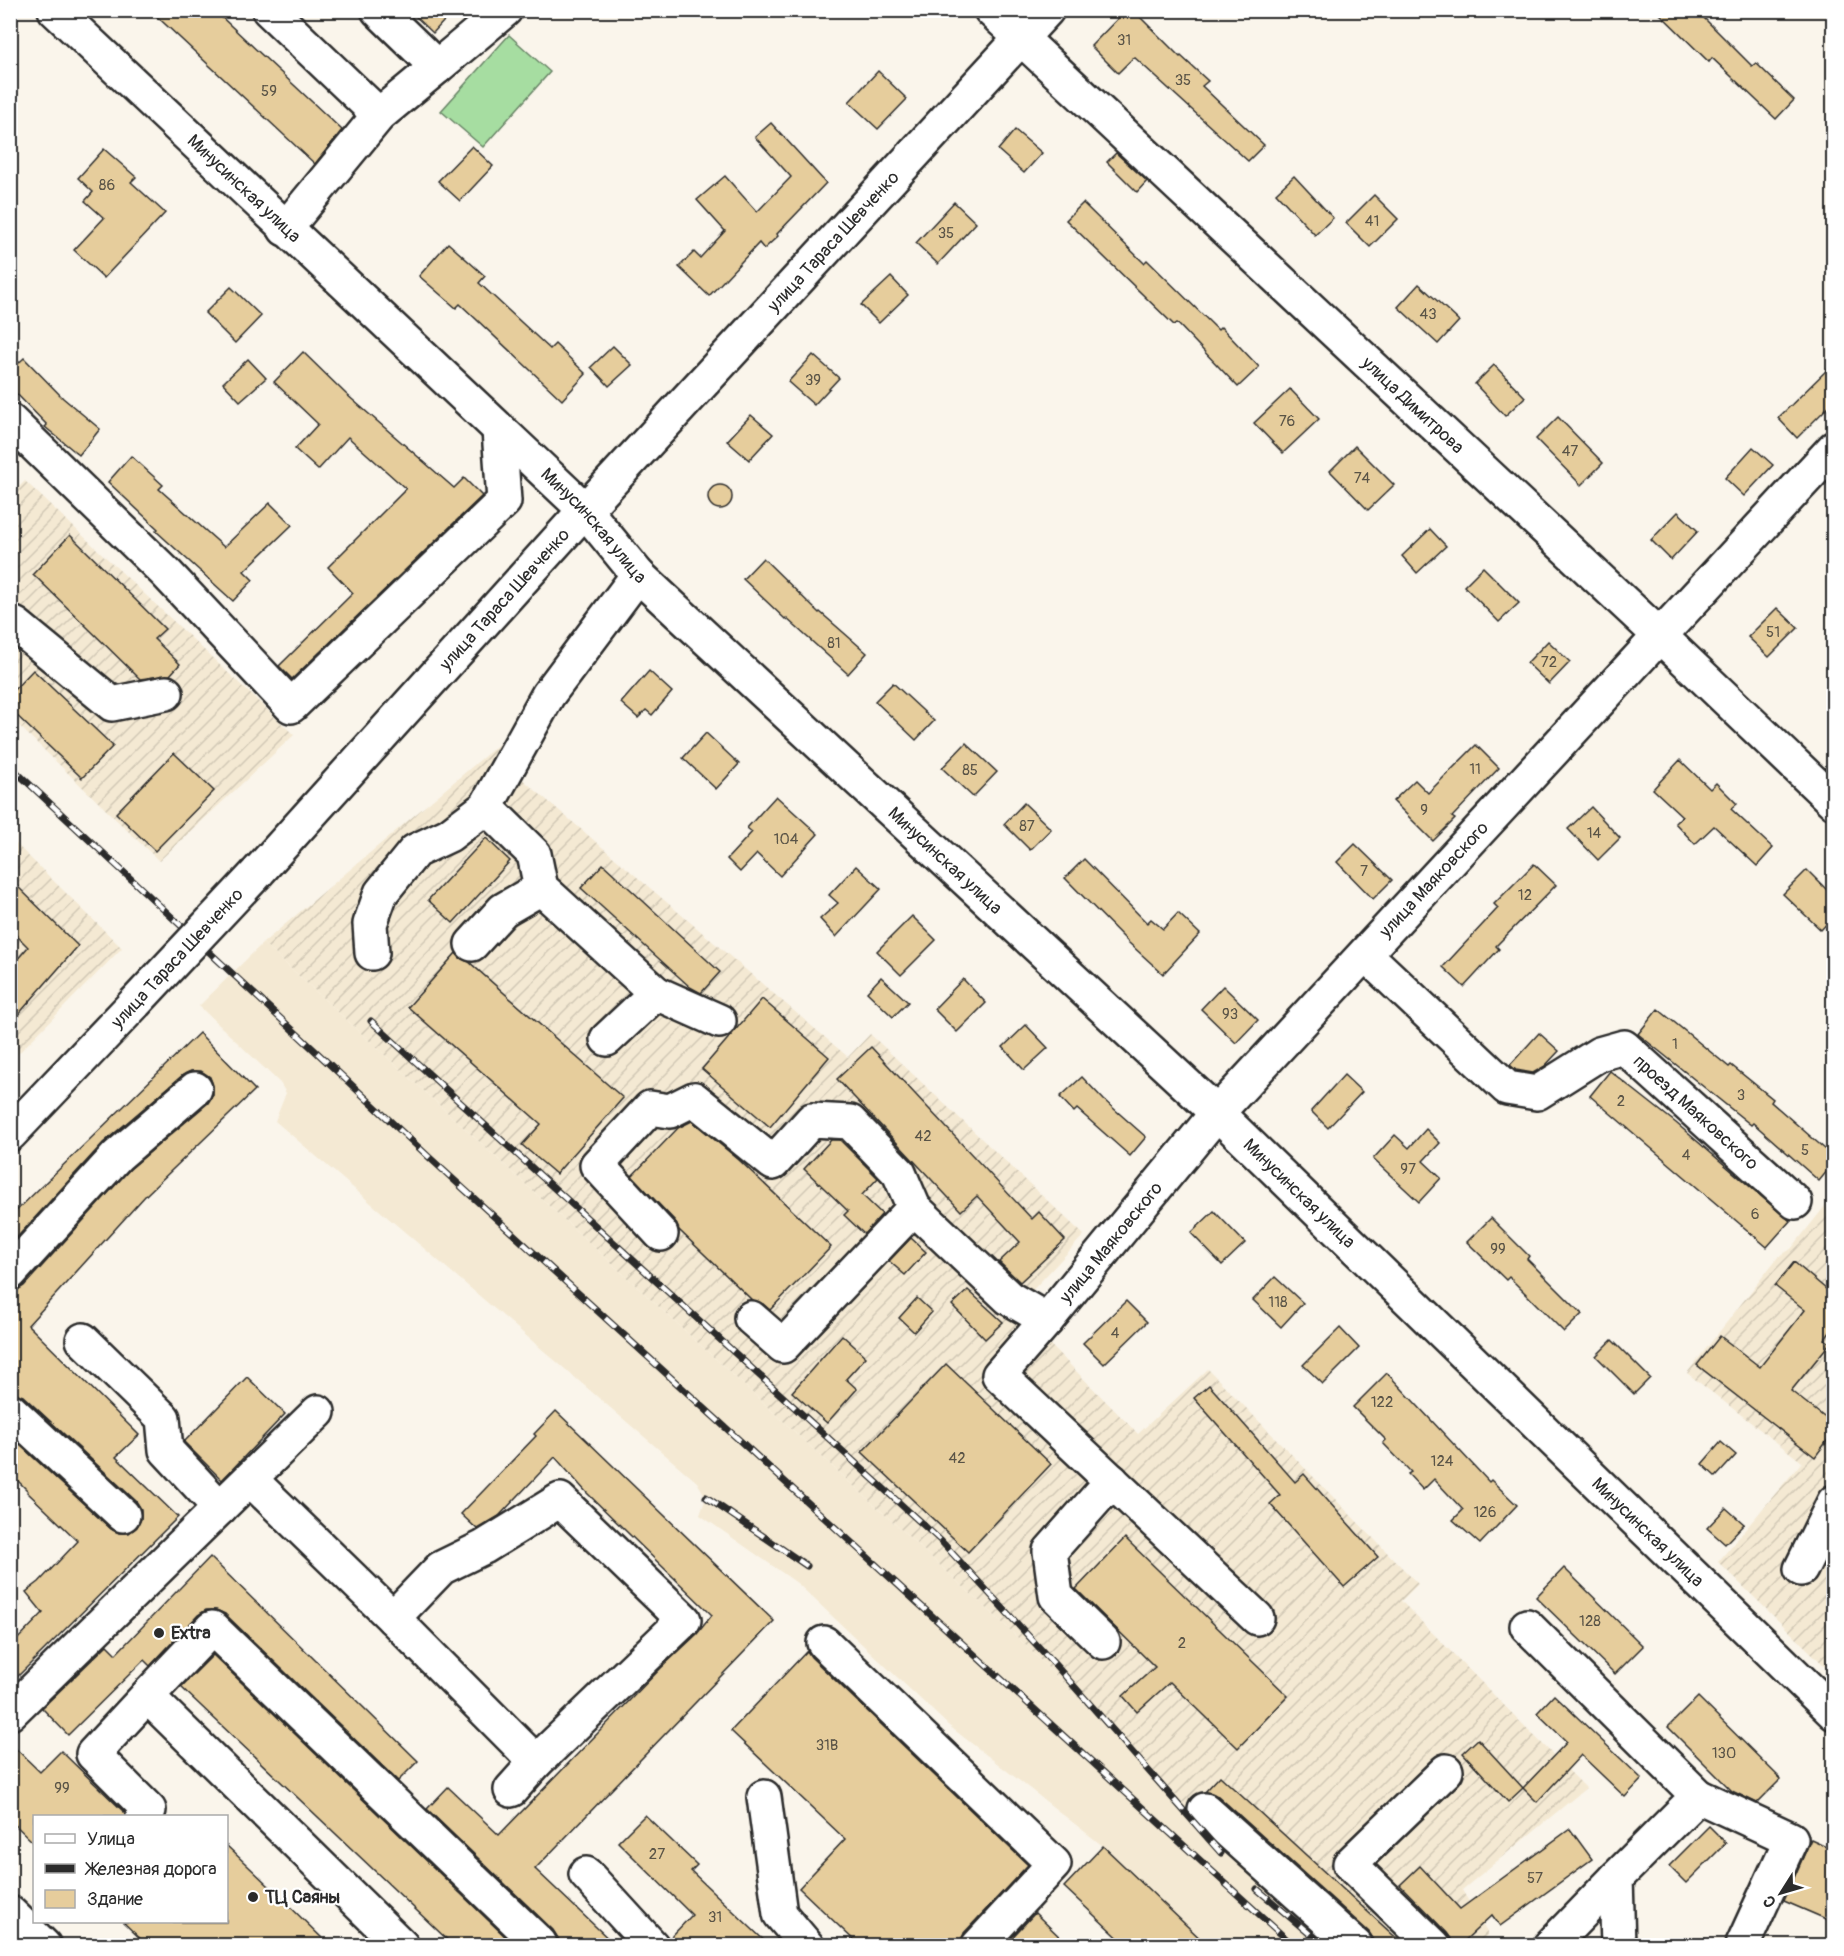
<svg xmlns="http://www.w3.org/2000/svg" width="1844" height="1956" font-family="Pangolin,sans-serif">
<defs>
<pattern id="industrial-furrows" width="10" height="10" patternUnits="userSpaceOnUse" patternTransform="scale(1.5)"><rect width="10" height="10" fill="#f4e9d3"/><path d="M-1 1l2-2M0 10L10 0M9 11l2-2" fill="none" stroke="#d1c8b5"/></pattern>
</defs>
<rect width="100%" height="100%" fill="#faf5eb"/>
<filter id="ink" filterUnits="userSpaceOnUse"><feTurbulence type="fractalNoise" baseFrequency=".0167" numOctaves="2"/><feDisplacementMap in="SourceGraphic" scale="12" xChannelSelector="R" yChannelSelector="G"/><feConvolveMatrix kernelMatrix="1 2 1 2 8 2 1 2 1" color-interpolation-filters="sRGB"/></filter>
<g filter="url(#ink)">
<!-- built -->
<polygon fill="#f4e9d3" points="263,943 1006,1626 1253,1872 1336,1945 1203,1945 1103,1846 948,1725 797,1583 700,1515 706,1497 697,1482 275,1121 286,1093 280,1083 199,1006"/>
<!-- industrial -->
<g fill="url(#industrial-furrows)">
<polygon points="25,481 294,735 159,861 11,718 10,496"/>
<polygon points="557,695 521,778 848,1057 870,1034 1084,1235 1015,1309 1138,1434 1208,1369 1418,1584 1401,1601 1586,1788 1462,1890 1488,1934 1479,1945 1336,1945 1253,1872 1006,1626 263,943"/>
<polygon points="10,838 122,948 11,1061 10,1061"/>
<polygon points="1833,1196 1833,1674 1718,1562 1802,1462 1687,1373 1778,1257 1791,1249"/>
</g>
<!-- grass -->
<polygon fill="#a6dda1" stroke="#688466" stroke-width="1.5" points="509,35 550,72 483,147 441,111"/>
<!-- building -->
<g fill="#e6cd9c" stroke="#2b2b2b" stroke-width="1.5">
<polygon points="150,10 214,10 342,130 315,164"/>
<polygon points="409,10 454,10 433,33"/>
<polygon points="1126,10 1133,10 1180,57 1181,56 1208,81 1202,86 1264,145 1248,161 1134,57 1118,73 1091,46"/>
<polygon points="1656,10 1696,10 1752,66 1756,63 1794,100 1776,119 1712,58 1709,62"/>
<polygon points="878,71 907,99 878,129 849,102"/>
<polygon points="771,123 826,183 777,234 778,236 764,249 759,243 709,296 679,267 694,252 700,258 725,231 697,200 725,176 757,212 791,177 755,137"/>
<polygon points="1015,130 1042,153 1024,173 998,150"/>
<polygon points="472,146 493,166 460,201 438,181"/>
<polygon points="104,149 136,177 131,182 165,213 104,278 74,250 104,218 85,201 93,192 78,178"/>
<polygon points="1116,153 1147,181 1137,192 1107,162"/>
<polygon points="1294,176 1333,218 1315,235 1276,193"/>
<polygon points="1374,195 1398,219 1370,247 1346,223"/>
<polygon points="954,202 976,223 938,264 916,243"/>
<polygon points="1083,203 1144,263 1147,260 1218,330 1221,327 1259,367 1238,387 1177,323 1174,325 1066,220"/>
<polygon points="448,243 485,276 479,283 550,349 555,344 586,374 562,400 460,304 456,308 419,276"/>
<polygon points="891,277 908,295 879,323 861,305"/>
<polygon points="1419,284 1459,321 1438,344 1398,307"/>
<polygon points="231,287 261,316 235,343 205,313"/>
<polygon points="613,346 632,365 609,386 591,367"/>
<polygon points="303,352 346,394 454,488 464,478 482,496 292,679 279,666 353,593 328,567 406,489 348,437 318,470 295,449 318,424 274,382"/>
<polygon points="813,355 839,378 814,405 788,382"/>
<polygon points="24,358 63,398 100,429 79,455 45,427 47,425 10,387 10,371"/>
<polygon points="248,359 266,378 240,401 223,383"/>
<polygon points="1833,364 1833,402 1797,438 1778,418"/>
<polygon points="1494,365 1525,397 1505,416 1475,384"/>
<polygon points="1290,389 1319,419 1283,453 1254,423"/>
<polygon points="751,415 773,434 749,460 727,441"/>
<polygon points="1558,417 1603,463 1581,485 1536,439"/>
<polygon points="1355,446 1394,485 1368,510 1330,471"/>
<polygon points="1753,447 1773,465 1744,496 1725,478"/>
<polygon points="131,456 163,485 159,489 224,547 270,503 292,525 244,571 253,580 233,601 156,531 158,529 108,482"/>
<circle cx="720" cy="497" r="12"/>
<polygon points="1678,512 1698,531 1671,560 1651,540"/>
<polygon points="1430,529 1446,546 1417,573 1402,556"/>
<polygon points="70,535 165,629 154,639 180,664 170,675 140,679 33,574"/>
<polygon points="763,558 819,613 820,612 867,653 848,674 786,618 785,619 743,579"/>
<polygon points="1483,567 1519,603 1499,622 1464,586"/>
<polygon points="1777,608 1798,628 1769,657 1748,637"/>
<polygon points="1548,641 1570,662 1549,684 1527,663"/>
<polygon points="33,670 113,746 82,778 10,709 10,694"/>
<polygon points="649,671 672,692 652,715 646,710 638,718 621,703"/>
<polygon points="893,683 934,721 916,740 875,701"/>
<polygon points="706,733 739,764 716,789 683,758"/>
<polygon points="966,743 997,772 973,797 942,768"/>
<polygon points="1476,745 1499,768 1452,817 1455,819 1433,841 1393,801 1415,780 1428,793"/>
<polygon points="174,753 214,791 155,851 116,813"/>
<polygon points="1680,760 1710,789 1716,783 1737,804 1731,809 1773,848 1757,866 1714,826 1695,844 1675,823 1682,816 1653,789"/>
<polygon points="776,796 818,834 780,876 757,854 740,872 727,859 752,832 747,828"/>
<polygon points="1024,803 1051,829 1030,850 1004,824"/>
<polygon points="1591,807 1620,838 1598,860 1568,829"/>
<polygon points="486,838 510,861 453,923 428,900"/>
<polygon points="1355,844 1392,880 1373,899 1337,862"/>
<polygon points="1084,859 1147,923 1151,919 1163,929 1178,913 1200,934 1163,974 1129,943 1065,878"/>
<polygon points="603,864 720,972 701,993 690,987 581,888"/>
<polygon points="1534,864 1556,885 1496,946 1499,949 1464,987 1443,967 1498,908 1494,904"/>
<polygon points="856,866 881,889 836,937 820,919 838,903 829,895"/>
<polygon points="1807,870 1833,896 1833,917 1821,930 1783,894"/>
<polygon points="10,879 78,946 10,1024 10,968 28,947 10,929"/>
<polygon points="912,916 936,940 901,975 877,951"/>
<polygon points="456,953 460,958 469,962 623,1098 556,1174 522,1145 541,1124 408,1007"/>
<polygon points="881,977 908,1002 893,1017 867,992"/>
<polygon points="963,979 986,1003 957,1032 934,1009"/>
<polygon points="1223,986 1258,1020 1236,1043 1201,1009"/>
<polygon points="762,999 829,1057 770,1127 702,1069"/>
<polygon points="1658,1009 1729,1067 1731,1065 1773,1099 1771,1102 1833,1156 1833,1164 1819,1181 1753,1123 1751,1125 1638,1034"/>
<polygon points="1026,1025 1048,1048 1024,1070 1003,1047"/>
<polygon points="199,1033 255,1090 146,1195 28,1325 139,1435 116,1457 178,1517 10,1684 10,1647 43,1613 26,1592 39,1582 78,1541 27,1492 28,1491 10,1473 10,1436 111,1529 119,1533 129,1533 137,1527 141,1519 141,1509 136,1501 23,1396 10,1392 10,1291 16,1291 24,1286 130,1169 208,1103 213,1095 213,1086 210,1077 201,1071 191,1071 183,1075 103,1143 10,1245 10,1217"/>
<polygon points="1539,1033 1559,1051 1545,1066 1533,1073 1516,1070 1510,1065"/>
<polygon points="871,1047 1032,1219 1039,1212 1065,1240 1020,1282 999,1262 1020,1242 977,1196 961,1211 837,1079"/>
<polygon points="1610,1071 1676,1123 1790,1221 1767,1247 1590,1096"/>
<polygon points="1344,1075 1362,1092 1328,1128 1311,1111"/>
<polygon points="1082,1077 1104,1100 1146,1137 1130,1156 1077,1109 1074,1112 1060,1097"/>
<polygon points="692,1121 739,1160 831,1247 770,1310 763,1304 752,1300 679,1230 675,1221 632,1176 678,1128"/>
<polygon points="1426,1129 1440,1143 1423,1161 1441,1178 1419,1202 1373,1159 1395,1135 1409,1148"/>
<polygon points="831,1140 840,1140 878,1178 862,1195 882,1214 864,1234 844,1215 848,1211 804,1169"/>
<polygon points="1214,1211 1245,1243 1222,1265 1191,1233"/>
<polygon points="1491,1218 1529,1256 1527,1259 1582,1314 1564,1332 1509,1277 1506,1280 1467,1242"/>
<polygon points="911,1238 926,1252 905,1275 889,1261"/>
<polygon points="1794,1262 1833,1295 1833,1328 1825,1339 1830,1343 1791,1391 1833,1424 1833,1433 1815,1457 1697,1365 1720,1336 1760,1367 1805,1310 1775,1286"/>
<polygon points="1275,1277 1303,1303 1281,1327 1253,1300"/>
<polygon points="968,1290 1003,1322 985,1339 952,1305"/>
<polygon points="917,1298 932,1312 914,1332 899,1318"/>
<polygon points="1126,1301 1147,1322 1104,1364 1083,1343"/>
<polygon points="1340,1328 1359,1348 1323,1384 1303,1365"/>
<polygon points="842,1335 866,1357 846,1379 857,1389 827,1423 792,1392"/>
<polygon points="1612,1340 1650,1378 1634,1394 1596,1356"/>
<polygon points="946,1364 1051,1464 968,1552 862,1452"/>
<polygon points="1387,1373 1489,1482 1491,1480 1517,1505 1480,1544 1453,1520 1463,1510 1434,1479 1423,1490 1408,1474 1411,1472 1383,1443 1386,1440 1353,1407"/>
<polygon points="247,1377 285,1414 222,1480 184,1442"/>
<polygon points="1209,1385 1295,1482 1304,1474 1378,1557 1344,1587 1270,1504 1280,1495 1194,1398"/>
<polygon points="556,1411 774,1621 535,1869 616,1946 563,1946 553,1930 427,1809 448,1787 499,1835 661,1668 697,1634 712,1615 587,1493 555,1457 499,1516 477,1529 461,1514 536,1436 534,1434"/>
<polygon points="1721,1442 1736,1455 1716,1477 1702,1464"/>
<polygon points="1726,1508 1744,1524 1725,1544 1707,1528"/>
<polygon points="1125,1538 1288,1696 1238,1748 1170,1682 1137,1712 1123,1696 1155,1667 1076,1589"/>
<polygon points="210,1557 418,1761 398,1781 225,1614 216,1610 206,1610 198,1615 150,1666 144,1660 68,1735 42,1708 107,1645 116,1654"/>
<polygon points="1564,1568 1643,1646 1615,1674 1536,1597"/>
<polygon points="807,1651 811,1657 1028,1865 964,1933 960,1946 860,1946 799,1888 845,1839 731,1731"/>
<polygon points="213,1655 514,1945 454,1946 181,1687"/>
<polygon points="1554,1695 1642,1779 1625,1797 1581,1755 1537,1802 1523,1788 1567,1742 1537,1713"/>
<polygon points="1698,1697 1781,1779 1757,1803 1732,1791 1668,1727"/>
<polygon points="1478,1739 1523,1788 1508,1802 1463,1753"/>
<polygon points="10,1743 40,1772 61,1751 125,1813 125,1816 34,1816 34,1843 10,1820"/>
<polygon points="1220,1776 1405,1946 1374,1946 1374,1940 1369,1932 1218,1796 1205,1792"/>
<polygon points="645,1815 697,1865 691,1871 770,1946 670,1946 669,1939 692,1915 618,1842"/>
<polygon points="1709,1826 1726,1843 1686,1883 1669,1866"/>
<polygon points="1570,1829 1592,1859 1500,1926 1492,1915 1459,1946 1456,1946 1447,1933 1400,1885 1420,1866 1460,1909"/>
<polygon points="1811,1839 1833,1849 1833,1922 1784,1901"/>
<polygon points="226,1845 268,1885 330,1946 148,1946 123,1922 226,1922"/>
<polygon points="1103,1846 1208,1946 1127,1946 1064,1887"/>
<polygon points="1035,1913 1069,1946 1004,1946"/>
</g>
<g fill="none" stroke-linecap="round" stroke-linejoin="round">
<!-- minor casing -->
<g stroke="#2b2b2b" stroke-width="38">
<g id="minor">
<path id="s1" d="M55,10L585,510L638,575L1217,1113L1834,1713"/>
<polyline points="269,10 379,115"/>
<path id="s2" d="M991,10L1660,636L1834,802"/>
<polyline points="437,67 505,10"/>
<polyline points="285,229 379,115 437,67 378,10"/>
<polyline points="10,421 167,574 291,706 504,501 499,430"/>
<polyline points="10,622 16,625 112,704 166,693"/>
<polyline points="486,807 534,854 541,888 656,993 719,1021"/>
<path id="s3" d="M257,873L585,510L1047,10"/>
<polyline points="472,944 503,910 541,888"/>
<polyline points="372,953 370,924 381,893 415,851 449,835 486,807 548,695 638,575"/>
<path id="s4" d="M1365,954L1507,1088L1537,1093L1599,1054L1624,1047L1795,1202"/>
<polyline points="607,1039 656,993"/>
<polyline points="10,1134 135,1003"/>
<polyline points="661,1234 597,1165 650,1108 670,1111 694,1099 773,1163 812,1120 850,1122 899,1173 914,1208 1009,1298 1047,1320"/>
<polyline points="10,1273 117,1156 195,1089"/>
<polyline points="751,1318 783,1346 914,1208"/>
<polyline points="83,1340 163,1418 166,1450 220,1508"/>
<polyline points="10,1410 123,1515"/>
<polyline points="250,1479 393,1618 536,1762"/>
<polyline points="1801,1569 1834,1502"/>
<polyline points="393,1618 441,1568 484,1547 560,1500 684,1620 536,1762 511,1790"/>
<path id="s5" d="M1257,1618L999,1375L1047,1320L1217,1113L1834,448"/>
<polyline points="1527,1626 1698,1796 1616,1878 1618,1946"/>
<polyline points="1103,1642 1056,1596 1050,1551 1112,1481"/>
<polyline points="824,1643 1054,1864 978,1946"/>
<polyline points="147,1696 212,1628 540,1944 538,1946"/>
<polyline points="10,1713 318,1412"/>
<polyline points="1698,1796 1791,1839 1742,1946"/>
<polyline points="764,1797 780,1914 807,1946"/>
<polyline points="1205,1810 1356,1946"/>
<polyline points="143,1816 149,1810 93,1754 147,1696 402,1946"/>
<polyline points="586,1874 652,1946"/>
<polyline points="10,1913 44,1946"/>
<polyline points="1434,1946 1350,1864 1446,1771"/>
<polyline points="1550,1946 1616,1878"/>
</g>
</g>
<!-- minor -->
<use href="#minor" stroke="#fff" stroke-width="33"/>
<!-- rail casing -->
<g stroke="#2b2b2b" stroke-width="7">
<g id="rail">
<polyline points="10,766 431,1159 1294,1946"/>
<polyline points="371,1021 941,1541 1058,1668 1221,1853"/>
<polyline points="706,1497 807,1566"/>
<polyline points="1257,1889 1324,1946"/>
</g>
</g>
<!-- rail -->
<use href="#rail" stroke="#fff" stroke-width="4.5" stroke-dasharray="14" stroke-linecap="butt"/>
<!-- minor-bridge casing -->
<g stroke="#2b2b2b" stroke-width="38" stroke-linecap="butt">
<polyline id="minor-bridge" points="135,1003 257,873"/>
</g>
<!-- minor-bridge -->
<use href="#minor-bridge" stroke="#fff" stroke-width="33"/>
</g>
</g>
<!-- markers -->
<g fill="#2b2b2b" stroke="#fff" stroke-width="2">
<circle cx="159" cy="1633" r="6"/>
<circle cx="253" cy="1897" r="6"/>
</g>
<g text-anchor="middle" stroke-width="4.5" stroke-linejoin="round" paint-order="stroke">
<!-- number labels -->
<g font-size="15" fill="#5a5447">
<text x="1124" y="45">31</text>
<text x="1183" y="85">35</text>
<text x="269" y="96">59</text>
<text x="107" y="190">86</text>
<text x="1372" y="226">41</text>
<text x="946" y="238">35</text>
<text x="1428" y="319">43</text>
<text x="813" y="385">39</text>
<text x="1287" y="426">76</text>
<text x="1570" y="456">47</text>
<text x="1362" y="483">74</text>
<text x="1773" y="637">51</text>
<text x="834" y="648">81</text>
<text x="1549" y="667">72</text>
<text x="1475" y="774">11</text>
<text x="970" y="775">85</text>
<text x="1424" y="815">9</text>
<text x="1027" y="831">87</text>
<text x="1594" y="838">14</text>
<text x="786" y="844">104</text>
<text x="1364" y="876">7</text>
<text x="1525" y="900">12</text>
<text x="1230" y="1019">93</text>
<text x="1675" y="1049">1</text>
<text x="1741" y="1100">3</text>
<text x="1621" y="1106">2</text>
<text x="923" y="1141">42</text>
<text x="1805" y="1155">5</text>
<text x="1686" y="1160">4</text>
<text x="1408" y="1174">97</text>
<text x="1755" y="1219">6</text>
<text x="1498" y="1254">99</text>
<text x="1278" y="1307">118</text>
<text x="1115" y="1338">4</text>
<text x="1382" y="1407">122</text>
<text x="957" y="1463">42</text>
<text x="1442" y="1466">124</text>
<text x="1485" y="1517">126</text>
<text x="1590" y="1626">128</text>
<text x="1182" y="1648">2</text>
<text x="827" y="1750">31В</text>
<text x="1724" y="1758">130</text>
<text x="62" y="1793">99</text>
<text x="657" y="1859">27</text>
<text x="1535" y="1883">57</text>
<text x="715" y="1922">31</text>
</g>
<!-- street labels -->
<g font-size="18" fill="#2b2b2b" stroke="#fff">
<text dy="6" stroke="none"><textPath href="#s1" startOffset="260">Минусинская улица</textPath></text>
<text dy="6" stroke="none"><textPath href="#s3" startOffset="855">улица Тараса Шевченко</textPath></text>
<text dy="6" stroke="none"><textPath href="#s2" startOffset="578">улица Димитрова</textPath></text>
<text dy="6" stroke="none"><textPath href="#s1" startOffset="746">Минусинская улица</textPath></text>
<text dy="6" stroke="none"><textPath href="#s3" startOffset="369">улица Тараса Шевченко</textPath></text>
<text dy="6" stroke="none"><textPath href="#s1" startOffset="1232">Минусинская улица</textPath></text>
<text dy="6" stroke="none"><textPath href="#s5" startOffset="1014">улица Маяковского</textPath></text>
<text transform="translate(177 958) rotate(-47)" y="6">улица Тараса Шевченко</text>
<text dy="6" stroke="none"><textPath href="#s4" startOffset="422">проезд Маяковского</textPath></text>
<text dy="6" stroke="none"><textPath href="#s1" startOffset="1718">Минусинская улица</textPath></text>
<text dy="6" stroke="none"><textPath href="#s5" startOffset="528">улица Маяковского</textPath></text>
<text dy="6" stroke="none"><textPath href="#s1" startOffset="2204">Минусинская улица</textPath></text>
</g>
<!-- poi labels -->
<g font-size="18" font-weight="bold" fill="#2b2b2b" stroke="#fff" text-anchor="start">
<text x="171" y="1639">Extra</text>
<text x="265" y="1903">ТЦ Саяны</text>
</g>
</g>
<!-- margin -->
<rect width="1844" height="1956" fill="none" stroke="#fff" stroke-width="36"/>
<rect x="18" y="18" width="1808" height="1920" fill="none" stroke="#2b2b2b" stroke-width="2" filter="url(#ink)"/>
<!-- legend -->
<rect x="33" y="1815" width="195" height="108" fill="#ffffff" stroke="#aaaaaa" stroke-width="1.5"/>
<rect x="45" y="1834" width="30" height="9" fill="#ffffff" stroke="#aaaaaa" stroke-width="1.5"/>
<text x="87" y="1845" font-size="18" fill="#2b2b2b">Улица</text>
<rect x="45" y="1864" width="30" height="9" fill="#2b2b2b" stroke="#aaaaaa" stroke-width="1.5"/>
<text x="87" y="1875" font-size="18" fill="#2b2b2b">Железная дорога</text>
<rect x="45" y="1890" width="30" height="18" fill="#e6cd9c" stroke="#aaaaaa" stroke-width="1.5"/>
<text x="87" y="1905" font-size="18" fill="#2b2b2b">Здание</text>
<!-- north arrow -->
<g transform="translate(1781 1893) rotate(233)" stroke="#ffffff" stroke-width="4.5" paint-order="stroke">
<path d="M0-4.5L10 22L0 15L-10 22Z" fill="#2b2b2b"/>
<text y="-9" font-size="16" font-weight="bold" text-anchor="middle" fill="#2b2b2b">С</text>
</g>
</svg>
